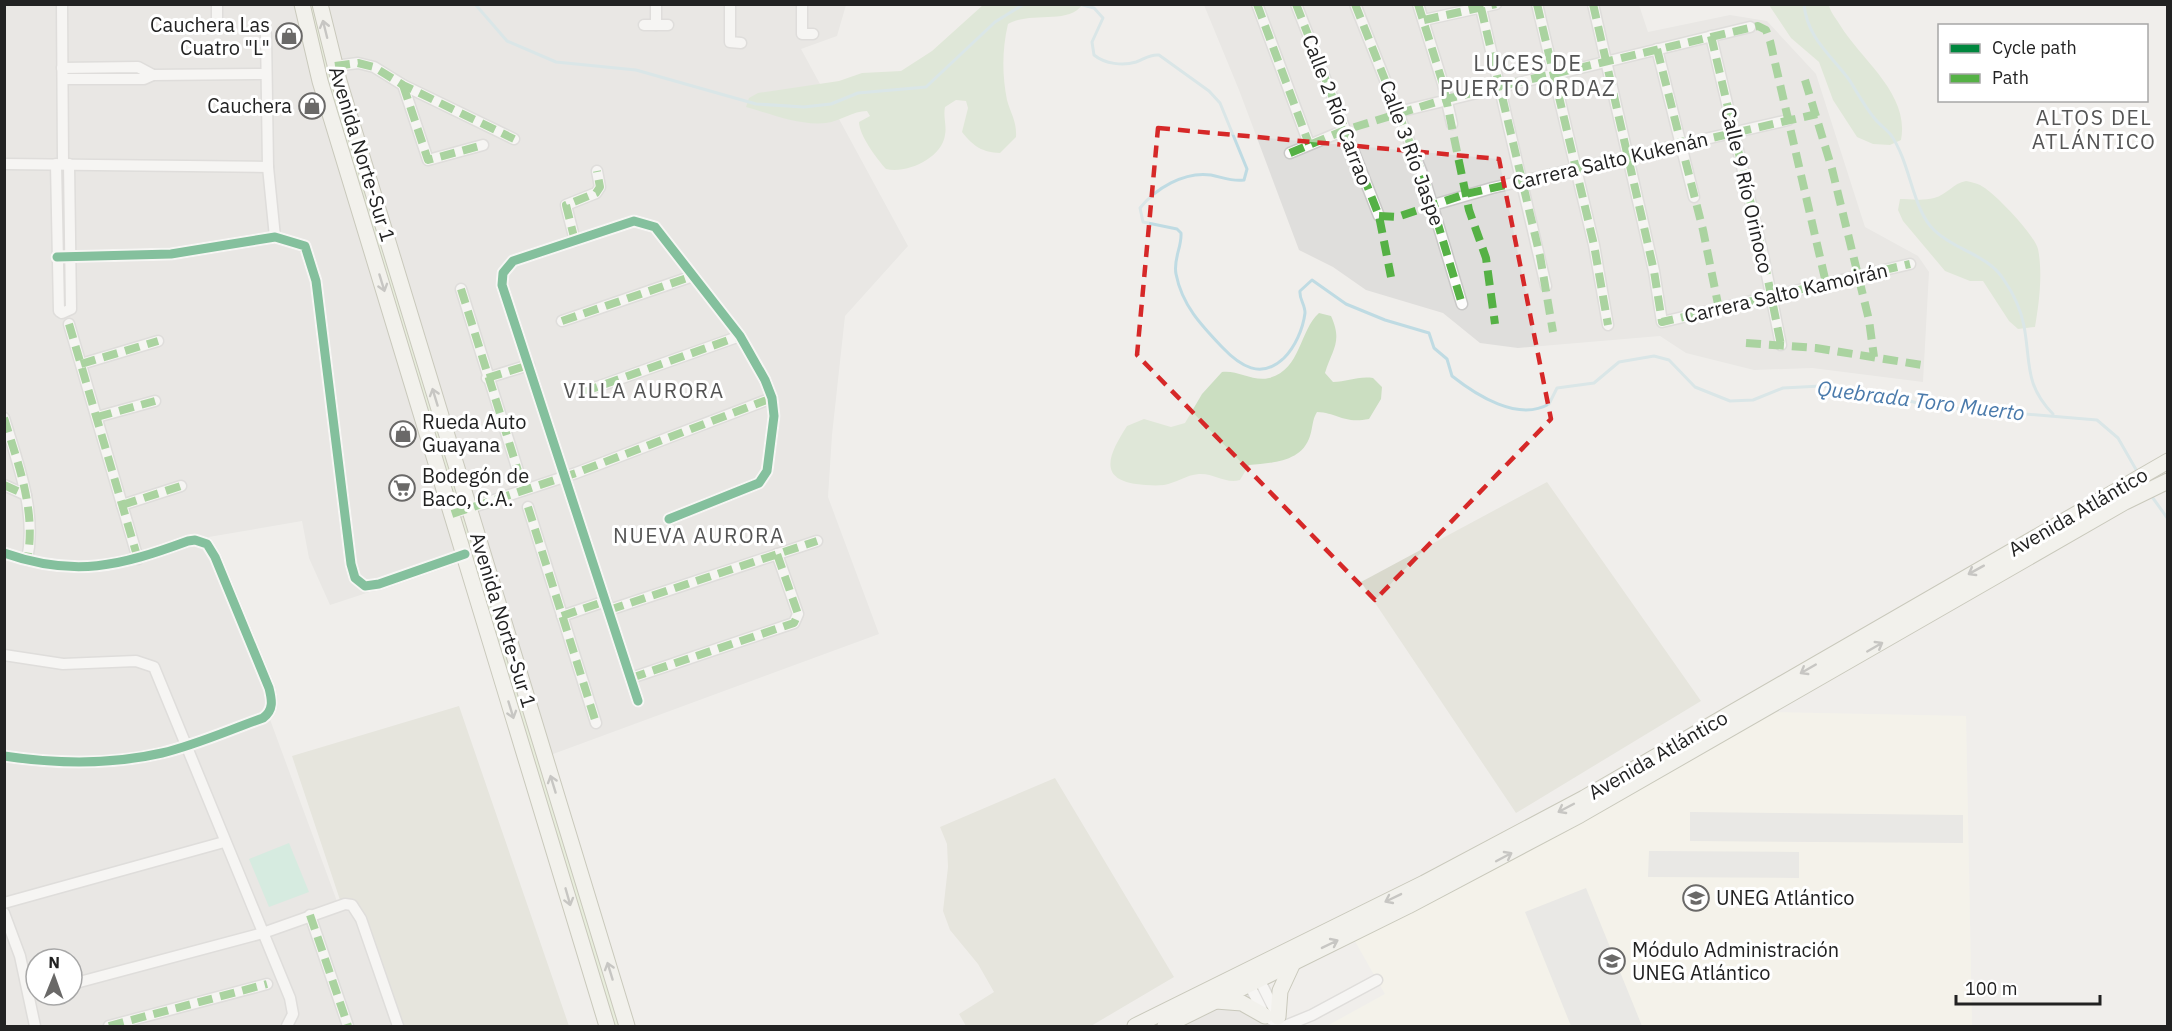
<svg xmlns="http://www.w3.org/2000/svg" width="2172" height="1031" font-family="'IBM Plex Sans',sans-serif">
<rect width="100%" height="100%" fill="#f0eeeb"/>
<!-- residential -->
<g fill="#dfdedc" fill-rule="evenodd">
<path d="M5,5H302L467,560L330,605L309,558L302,521L197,539L207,544L269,688L268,714L338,904L352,905L398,1026H5ZM36,959H72V995H36Z"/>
<polygon points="320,5 846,5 837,36 801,49 908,246 845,316 832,435 828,497 879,634 545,757"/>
<polygon points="1204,5 1639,5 1648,32 1730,15 1767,21 1816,74 1865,227 1918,256 1929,272 1923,382 1812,368 1754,370 1686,353 1660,336 1518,348 1480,343 1443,313 1366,290 1333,267 1299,250 1239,90"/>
<polygon points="1260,983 1281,1017 1295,1022 1294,1026 1165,1026"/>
</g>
<!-- education -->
<polygon fill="#f8f7e8" points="1763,712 1966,716 1972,1026 1327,1026 1385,994 1351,934"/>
<!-- construction -->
<g fill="#d9d9cd">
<polygon points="1547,482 1701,701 1516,813 1361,582"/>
<polygon points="459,706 569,1026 404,1026 362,910 355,903 340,900 292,756"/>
<polygon points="1055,778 1174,977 1091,1026 966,1026 959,1014 994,992 978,964 950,930 943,911 948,867 947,844 940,827"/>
</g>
<!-- grass -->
<polygon fill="#ddeccb" points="302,5 320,5 627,1026 607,1026"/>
<!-- forest -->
<g fill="#cbdec1">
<path d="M983,5H1082C1068,25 1030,11 1008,24C1002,50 1002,74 1007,100C1011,114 1017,122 1016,137L1000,153C982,152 974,147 962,132L968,108L966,101L956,100L945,107C943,117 947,126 945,135C942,158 907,174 886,169C877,159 859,135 859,122L870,116L867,111C853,111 841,121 826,123C800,126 771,114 746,107L749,98L758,93L839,81L862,73L901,71L932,51Z"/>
<path d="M1769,5H1829C1830,12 1836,18 1840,25C1862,61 1910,94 1901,140L1890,145L1873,144L1857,137L1833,100L1819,62L1791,38Z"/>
<path d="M1966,181C1971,182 1976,183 1980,185C1994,192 2034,234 2038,249C2043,274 2039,303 2035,327L2018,329L2009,321L1983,281H1970L1945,271L1903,221L1898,210L1900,199C1910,199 1923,201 1934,198C1947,195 1953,183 1966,181Z"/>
<path d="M1319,313L1331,316C1343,342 1332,349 1325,373L1333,382C1347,382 1357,376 1373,378L1382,387L1381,399L1369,419C1343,424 1339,413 1317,412C1312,420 1313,427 1310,436C1302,462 1272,463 1249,465L1240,480C1225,484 1214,473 1199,474C1186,475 1176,483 1164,485C1155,486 1144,485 1136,484C1095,478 1112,450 1127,426L1144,419L1171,427L1185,423L1202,394L1222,372C1238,370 1253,382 1269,378C1301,370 1299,331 1319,313Z"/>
</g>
<!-- pitch -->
<polygon fill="#b7e6d2" points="289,843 309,892 269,907 249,859"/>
<!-- parking -->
<g fill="#e0dfde">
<polygon points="1690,812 1963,815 1963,843 1690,841"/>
<polygon points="1649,851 1799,852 1799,878 1648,877"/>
<polygon points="1586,888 1642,1026 1571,1026 1525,912"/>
</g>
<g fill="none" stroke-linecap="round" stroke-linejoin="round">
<!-- stream -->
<g stroke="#bfdbe3" stroke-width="3">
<polyline points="475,4 507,41 556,62 636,70 756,104 804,107 831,104 858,93 926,87 995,22 1024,4"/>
<path d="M1079,4L1094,8L1103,18L1092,42L1094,55C1105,64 1123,66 1136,62C1145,59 1149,54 1159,55L1209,91L1220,103L1247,169L1244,180C1232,182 1222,177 1211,175C1184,171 1155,189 1140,208L1143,222L1177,229L1181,233C1182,247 1173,259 1176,274C1182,305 1201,325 1222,347C1240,366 1261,380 1284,358C1295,347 1303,329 1305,313C1305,304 1299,299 1300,291L1312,280L1346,304L1385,320L1429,333L1434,348L1447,359L1452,376C1476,395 1518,422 1549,404L1557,388L1594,383L1619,362L1654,356L1669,360L1695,387L1730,401L1753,400L1783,388L1821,386L1879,393L1929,406L2097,420L2118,438L2138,473"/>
<path d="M1804,4C1807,38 1831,55 1850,81C1858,94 1865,107 1875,119C1880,125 1886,129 1891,135C1911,164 1912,209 1934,230C1955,251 1988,254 2004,280C2013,293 2021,310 2024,326C2031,363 2024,384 2053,414"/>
<polyline points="2150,494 2168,519"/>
</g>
<!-- street casing -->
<g stroke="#c9c8c7" stroke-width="13">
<g id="street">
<polyline points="62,4 63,164"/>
<polyline points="217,4 217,18"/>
<polyline points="730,4 730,42 741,43"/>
<polyline points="802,4 802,34 813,34"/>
<polyline points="1257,4 1309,144"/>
<polyline points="1296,4 1379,216"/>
<polyline points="1355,4 1425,181 1462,304"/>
<polyline points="1418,4 1443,84 1452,124"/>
<polyline points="1537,4 1594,245 1608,325"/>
<polyline points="1593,4 1654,271 1662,322 1910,264"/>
<polyline points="1481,8 1546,286"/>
<polyline points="1424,20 1496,4"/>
<polyline points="644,25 668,25"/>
<polyline points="656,25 656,4"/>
<polyline points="266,34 268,167 275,237"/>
<polyline points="1711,36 1763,255 1781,345"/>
<polyline points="1657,49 1694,197"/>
<polyline points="335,66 358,63 374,67 403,85 514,139"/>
<polyline points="62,68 138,67 153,75"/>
<polyline points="63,79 144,79 153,75 266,74"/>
<polyline points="403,85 428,160 483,145"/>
<polyline points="1398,112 1750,27"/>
<polyline points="1290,153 1345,130"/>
<polyline points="4,164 268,167"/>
<polyline points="56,164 59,311 62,313 71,309 69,164"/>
<polyline points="1433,205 1492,188 1788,120"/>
<polyline points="575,241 566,205 596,193 600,187 597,171"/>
<polyline points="57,257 171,254 275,237 305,246 316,281 351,564 355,578 365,586 379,584 465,554"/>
<polyline points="461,289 524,490"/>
<polyline points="562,321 693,276"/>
<polyline points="69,324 138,559"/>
<polyline points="81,364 158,341"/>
<polyline points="487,378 529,365"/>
<polyline points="583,392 740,336"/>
<polyline points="97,417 155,401"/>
<path d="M4,418C18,464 37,512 27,560"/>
<polyline points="4,485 26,495"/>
<polyline points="122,505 181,486"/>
<polyline points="528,507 596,723"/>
<polyline points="452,514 576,473 772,398"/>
<path d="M4,553C75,578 120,566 188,541L195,540L207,544L215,557L269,688C272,700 274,710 263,718C229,730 196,745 162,753C110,765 57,764 4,756"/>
<polyline points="609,610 817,541"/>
<polyline points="562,616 606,601"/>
<polyline points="4,655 63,664 136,661 154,667 290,998 293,1014 287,1026"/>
<polyline points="631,678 794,623 798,614 777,554"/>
<polyline points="638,701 502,285 503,273 513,261 634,221 655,227 740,336 765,380 772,398 774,416 767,471 759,483 669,519"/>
<polyline points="4,903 224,842"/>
<polyline points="4,913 20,956 35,1026"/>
<polyline points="310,915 348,1026"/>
<polyline points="1257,975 1277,1015"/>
<polyline points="1246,978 1265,1016 1277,1023"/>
<polyline points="72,984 263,933 345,904 352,905 361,919 398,1026"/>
<polyline points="109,1026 267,984"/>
<polyline points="1285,1026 1312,1015 1377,980"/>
</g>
</g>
<!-- secondary casing -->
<g stroke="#999a82" stroke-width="17">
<g id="secondary">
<polyline points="302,4 320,81 607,1026"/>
<polyline points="320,4 339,81 627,1026"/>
<polyline points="1216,1001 1242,1003 1265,1016"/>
<polyline points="1278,1017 1280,991 1292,965"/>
<polyline points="1135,1026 1424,883 1584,798 2168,461"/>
<polyline points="1165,1026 1408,906 1580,815 2125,502 2168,481"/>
</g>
</g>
<!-- street -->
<use href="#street" stroke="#fdfcfc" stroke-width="10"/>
<!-- secondary -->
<use href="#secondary" stroke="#f4f4ed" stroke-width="15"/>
<!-- quiet -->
<g stroke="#55b145" stroke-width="8" stroke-dasharray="15 8" stroke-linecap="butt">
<polyline points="1257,4 1309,144"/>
<polyline points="1296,4 1379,216 1391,277"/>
<polyline points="1355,4 1425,181 1462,304"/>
<polyline points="1418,4 1443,84 1469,210 1486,258 1495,324"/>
<polyline points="1537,4 1594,245 1608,325"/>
<polyline points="1593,4 1654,271 1662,322 1910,264"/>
<polyline points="1481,8 1540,256 1553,332"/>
<polyline points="1424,20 1496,4"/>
<polyline points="1711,36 1763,255 1781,345"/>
<polyline points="1657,49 1703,230 1719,309"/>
<polyline points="335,66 358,63 374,67 403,85 514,139"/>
<polyline points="1805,80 1832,169 1869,320 1874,357"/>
<polyline points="403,85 428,160 483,145"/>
<polyline points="1290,153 1345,130 1446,99 1758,26 1766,30 1770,41 1826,283"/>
<polyline points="1379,216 1397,217 1466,194 1817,114"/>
<polyline points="575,241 566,205 596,193 600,187 597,171"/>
<polyline points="461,289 524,490"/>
<polyline points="562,321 693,276"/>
<polyline points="69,324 138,559"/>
<polyline points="1746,343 1816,348 1922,365"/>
<polyline points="81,364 158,341"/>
<polyline points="487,378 529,365"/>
<polyline points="583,392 740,336"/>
<polyline points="97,417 155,401"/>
<path d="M4,418C18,464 37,512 27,560"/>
<polyline points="4,485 26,495"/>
<polyline points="122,505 181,486"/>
<polyline points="528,507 596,723"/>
<polyline points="452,514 576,473 772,398"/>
<polyline points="609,610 817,541"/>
<polyline points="562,616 606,601"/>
<polyline points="631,678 794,623 798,614 777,554"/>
<polyline points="310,915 348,1026"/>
<polyline points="109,1026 267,984"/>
</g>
<!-- cycleway casing -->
<g stroke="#fff" stroke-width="13">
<g id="cycleway">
<polyline points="57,257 171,254 275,237 305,246 316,281 351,564 355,578 365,586 379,584 465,554"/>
<path d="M4,553C75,578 120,566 188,541L195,540L207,544L215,557L269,688C272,700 274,710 263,718C229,730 196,745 162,753C110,765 57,764 4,756"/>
<polyline points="638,701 502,285 503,273 513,261 634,221 655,227 740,336 765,380 772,398 774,416 767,471 759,483 669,519"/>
</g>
</g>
<!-- cycleway -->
<use href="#cycleway" stroke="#00873e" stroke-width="9"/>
</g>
<!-- one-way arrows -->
<defs><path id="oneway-shaft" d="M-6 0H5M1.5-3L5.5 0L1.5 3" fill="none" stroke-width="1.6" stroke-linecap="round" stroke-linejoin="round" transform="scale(1.5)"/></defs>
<g stroke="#969692">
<use href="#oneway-shaft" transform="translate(325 29) rotate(-104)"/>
<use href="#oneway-shaft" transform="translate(382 283) rotate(73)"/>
<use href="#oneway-shaft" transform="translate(435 397) rotate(-107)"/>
<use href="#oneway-shaft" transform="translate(1976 570) rotate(151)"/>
<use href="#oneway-shaft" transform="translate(1875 647) rotate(-30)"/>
<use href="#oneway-shaft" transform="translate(1808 669) rotate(150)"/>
<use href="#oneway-shaft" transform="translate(511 710) rotate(73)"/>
<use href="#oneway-shaft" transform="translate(553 784) rotate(-107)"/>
<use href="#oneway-shaft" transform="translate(1566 808) rotate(152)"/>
<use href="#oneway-shaft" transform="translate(1504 857) rotate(-28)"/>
<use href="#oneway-shaft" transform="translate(568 897) rotate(74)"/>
<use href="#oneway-shaft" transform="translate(1393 898) rotate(154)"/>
<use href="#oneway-shaft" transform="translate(1330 944) rotate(-26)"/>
<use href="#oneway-shaft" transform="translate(610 971) rotate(-107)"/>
</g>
<!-- marked area -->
<path d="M0 0H2172V1031H0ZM1158,128L1499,159L1551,419L1375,600L1137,355Z" fill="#f0eeeb" fill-opacity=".55" fill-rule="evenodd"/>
<path fill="none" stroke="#d62828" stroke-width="4.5" stroke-dasharray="12 8" stroke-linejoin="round" d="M1158,128L1499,159L1551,419L1375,600L1137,355Z"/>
<!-- icons -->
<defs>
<g id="shop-ring" transform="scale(1.35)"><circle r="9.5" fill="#fff" stroke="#6a6968" stroke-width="1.5"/><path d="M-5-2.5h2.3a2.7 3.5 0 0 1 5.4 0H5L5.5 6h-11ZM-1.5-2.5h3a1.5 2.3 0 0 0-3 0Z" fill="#6a6968"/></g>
<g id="supermarket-ring" transform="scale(1.35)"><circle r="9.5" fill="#fff" stroke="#6a6968" stroke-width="1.5"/><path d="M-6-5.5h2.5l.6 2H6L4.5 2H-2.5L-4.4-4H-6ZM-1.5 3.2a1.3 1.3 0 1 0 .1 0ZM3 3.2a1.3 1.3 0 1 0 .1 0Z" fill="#6a6968"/></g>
<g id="university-ring" transform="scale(1.35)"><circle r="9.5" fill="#fff" stroke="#6a6968" stroke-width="1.5"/><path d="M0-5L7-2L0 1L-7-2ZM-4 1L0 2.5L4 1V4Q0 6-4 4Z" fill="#6a6968"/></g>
</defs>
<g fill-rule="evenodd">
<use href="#shop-ring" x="289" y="36"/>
<use href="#shop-ring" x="312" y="106"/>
<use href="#shop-ring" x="403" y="434"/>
<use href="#supermarket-ring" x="402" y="488"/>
<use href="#university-ring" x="1696" y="898"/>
<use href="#university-ring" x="1612" y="961"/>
</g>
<g text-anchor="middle" stroke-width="6" stroke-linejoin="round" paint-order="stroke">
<!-- poi labels -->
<g font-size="20" fill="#222" stroke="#fff" text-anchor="start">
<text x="270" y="32" text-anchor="end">Cauchera Las<tspan x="270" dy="23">Cuatro "L"</tspan></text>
<text x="292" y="113" text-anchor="end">Cauchera</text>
<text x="422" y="429">Rueda Auto<tspan x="422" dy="23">Guayana</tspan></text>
<text x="422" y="483">Bodegón de<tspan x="422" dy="23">Baco, C.A.</tspan></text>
<text x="1716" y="905">UNEG Atlántico</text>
<text x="1632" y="957">Módulo Administración<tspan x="1632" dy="23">UNEG Atlántico</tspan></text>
</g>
<!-- street labels -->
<g font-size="20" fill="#222" stroke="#fff">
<text transform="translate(1337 110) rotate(69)" y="7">Calle 2 Río Carrao</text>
<text transform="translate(1412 153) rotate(70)" y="7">Calle 3 Río Jaspe</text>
<text transform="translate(362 154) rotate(73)" y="7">Avenida Norte-Sur 1</text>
<text transform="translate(1610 161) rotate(-13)" y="7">Carrera Salto Kukenán</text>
<text transform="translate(1747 190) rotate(77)" y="7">Calle 9 Río Orinoco</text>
<text transform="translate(1786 293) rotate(-13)" y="7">Carrera Salto Kamoirán</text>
<text transform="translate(2078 512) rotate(-30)" y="7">Avenida Atlántico</text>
<text transform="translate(503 620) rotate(73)" y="7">Avenida Norte-Sur 1</text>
<text transform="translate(1658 755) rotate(-30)" y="7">Avenida Atlántico</text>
</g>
<!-- neighbourhood labels -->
<g font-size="21" letter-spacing="1.5" fill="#555" stroke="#fff">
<text x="2094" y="125">ALTOS DEL<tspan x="2094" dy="24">ATLÁNTICO</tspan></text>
<text x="644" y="398">VILLA AURORA</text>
<text x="699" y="543">NUEVA AURORA</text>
</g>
<!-- water labels -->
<g font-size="21" font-style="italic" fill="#4a7aab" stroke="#fff">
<text transform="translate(1921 401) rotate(7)" y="7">Quebrada Toro Muerto</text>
</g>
<!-- quarter labels -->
<g font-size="22" letter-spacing="1.5" fill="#555" stroke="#fff">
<text x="1528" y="71">LUCES DE<tspan x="1528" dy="25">PUERTO ORDAZ</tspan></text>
</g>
</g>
<!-- border -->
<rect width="2172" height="1031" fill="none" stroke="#222222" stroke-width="12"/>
<!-- legend -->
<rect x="1938" y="24" width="210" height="78" fill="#ffffff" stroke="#a7a7a7" stroke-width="1.5"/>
<rect x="1950" y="44" width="30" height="9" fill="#00873e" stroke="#a7a7a7" stroke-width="1.5"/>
<text x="1992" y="54" font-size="18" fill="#222222">Cycle path</text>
<rect x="1950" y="74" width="30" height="9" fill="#55b145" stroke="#a7a7a7" stroke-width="1.5"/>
<text x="1992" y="84" font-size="18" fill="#222222">Path</text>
<!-- north arrow -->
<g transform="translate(54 977) rotate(1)"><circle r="28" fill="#ffffff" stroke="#a7a7a7" stroke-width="1.5"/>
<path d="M0-4.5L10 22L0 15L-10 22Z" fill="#6a6968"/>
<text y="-9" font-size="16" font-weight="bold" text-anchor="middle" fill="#222222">N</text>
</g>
<!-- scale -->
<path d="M1956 995v9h144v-9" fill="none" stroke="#222222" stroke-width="3"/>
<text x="1965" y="995" font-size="18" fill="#222222" stroke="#ffffff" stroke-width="4.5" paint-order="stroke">100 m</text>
</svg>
